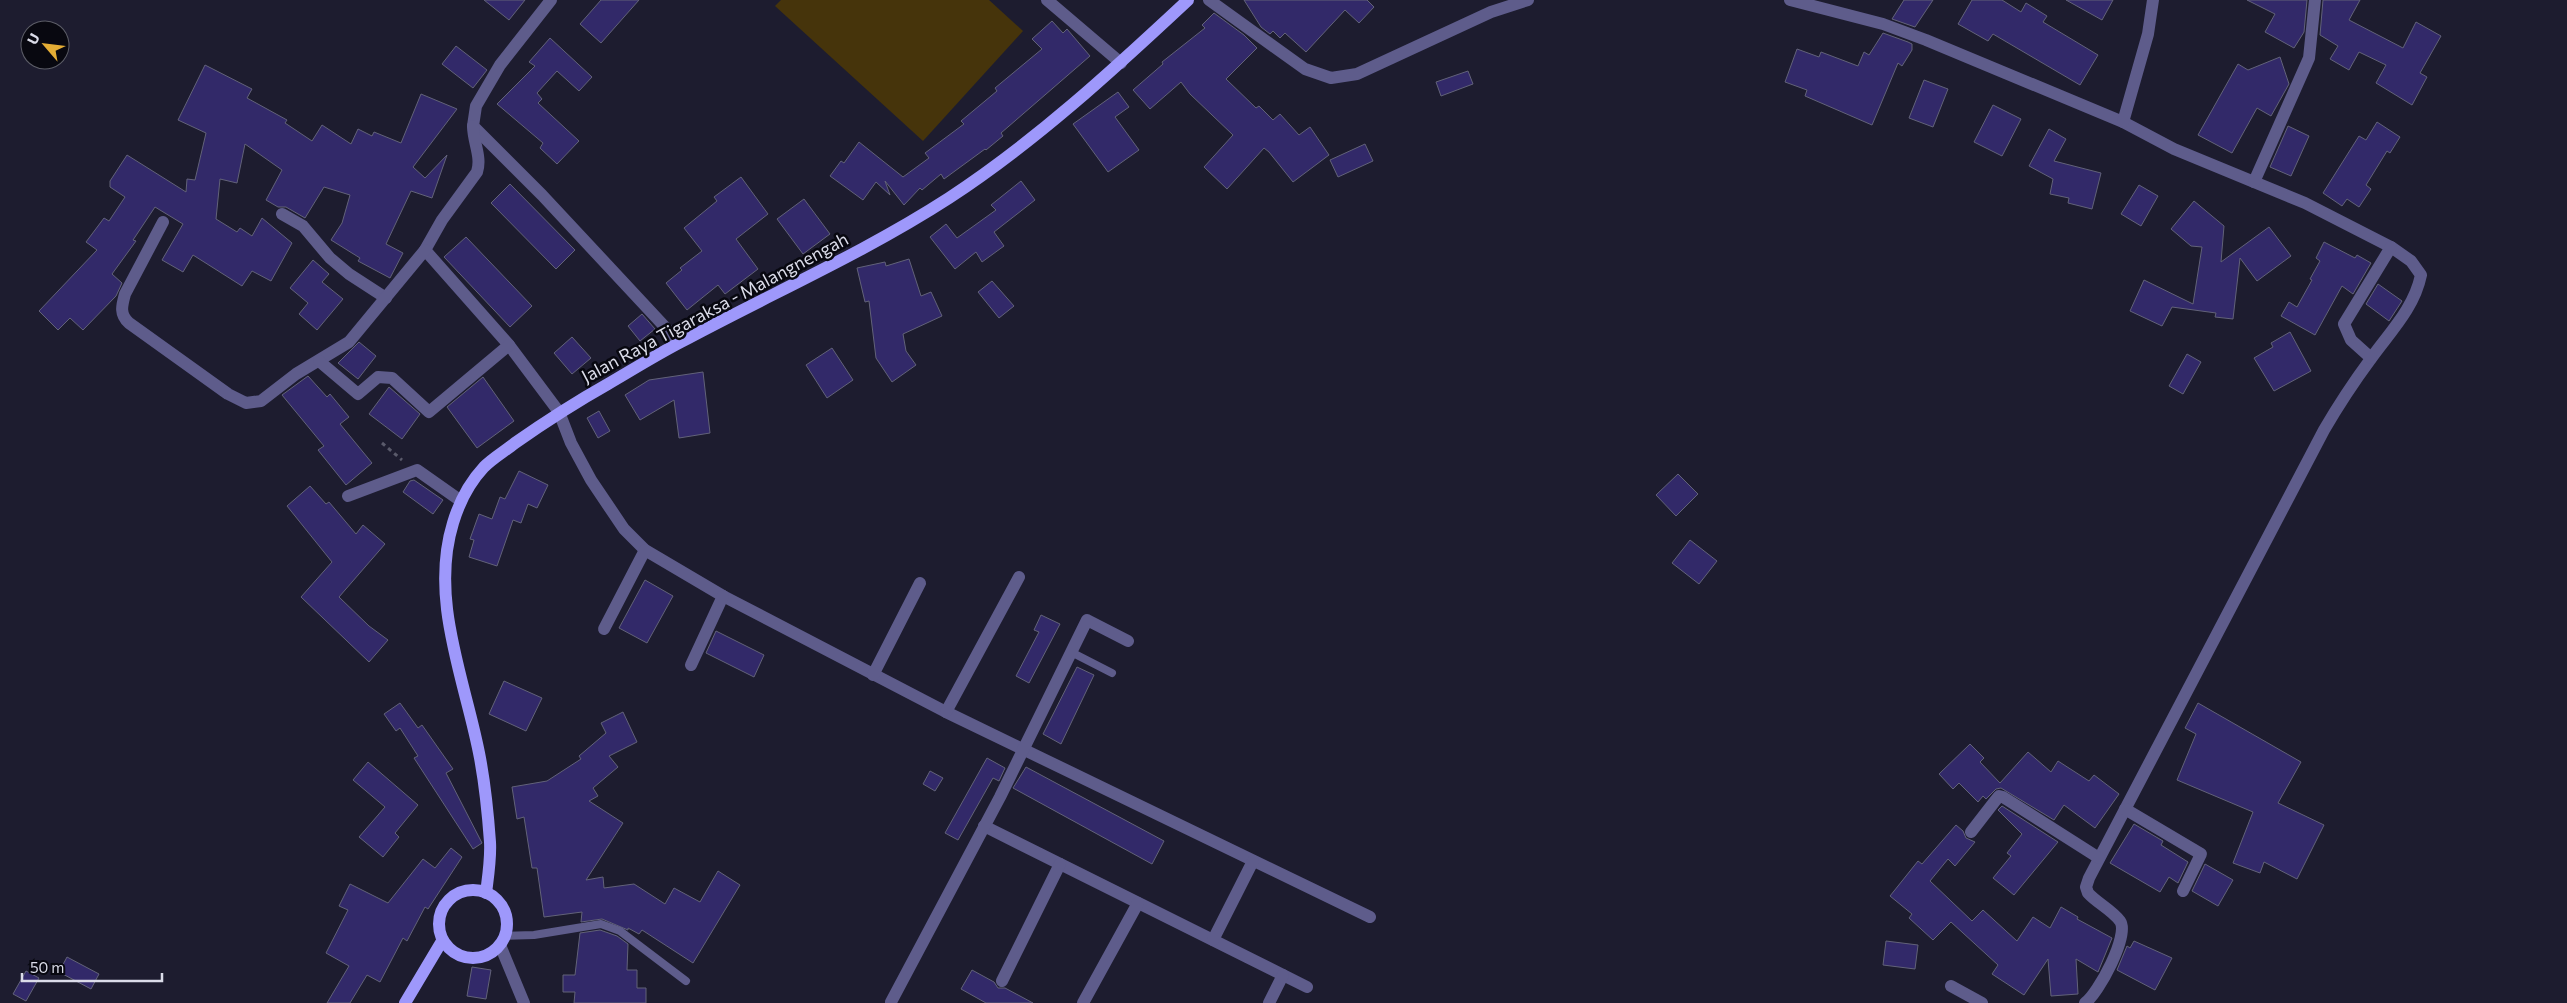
<svg xmlns="http://www.w3.org/2000/svg" width="2567" height="1003" font-family="Commissioner,sans-serif">
<rect width="100%" height="100%" fill="#1d1c2f"/>
<!-- green -->
<polygon fill="#46340b" points="781,0 989,0 1023,31 923,141 775,6"/>
<!-- building -->
<g fill="#322969" stroke="#626279">
<polygon points="484,0 525,0 509,20"/>
<polygon points="601,0 639,0 601,43 580,24"/>
<polygon points="1244,0 1367,0 1374,7 1359,23 1345,10 1306,52 1285,33 1280,38 1273,31 1270,34 1261,27"/>
<polygon points="1904,0 1933,0 1915,27 1892,19"/>
<polygon points="1972,0 2002,0 2021,12 2026,3 2047,16 2043,22 2098,55 2080,85 1993,34 1988,41 1958,24"/>
<polygon points="2066,0 2113,0 2102,20"/>
<polygon points="2247,0 2307,0 2304,32 2294,48 2265,32 2275,14"/>
<polygon points="2323,0 2360,0 2349,20 2403,48 2416,22 2441,36 2420,73 2427,77 2412,105 2376,83 2386,65 2359,52 2349,70 2330,59 2338,46 2320,35"/>
<polygon points="1214,13 1244,35 1257,48 1226,79 1256,108 1259,106 1273,120 1280,114 1299,135 1310,127 1329,155 1293,182 1269,152 1264,148 1227,189 1204,167 1233,135 1190,94 1181,82 1150,109 1133,90 1163,64 1162,62 1205,28 1202,25"/>
<polygon points="1052,21 1063,33 1067,29 1090,56 1001,133 1003,136 986,150 985,149 944,179 941,174 922,190 920,188 904,205 885,181 890,195 876,182 863,200 830,176 841,161 844,163 859,142 903,177 929,158 925,153 964,124 961,121 997,91 995,88 1042,49 1032,39"/>
<polygon points="1883,33 1908,42 1912,44 1912,50 1902,66 1898,63 1872,125 1805,96 1807,90 1785,82 1797,49 1819,57 1821,52 1858,66 1864,52 1869,55"/>
<polygon points="550,38 592,77 579,91 557,71 537,93 542,99 538,103 579,141 557,164 540,148 543,143 497,104 535,66 529,62"/>
<polygon points="456,46 487,70 473,88 442,64"/>
<polygon points="2280,57 2289,84 2271,116 2257,108 2232,153 2198,135 2238,64 2248,70"/>
<polygon points="205,65 252,89 247,98 287,120 285,123 312,141 322,125 351,144 358,129 372,136 374,132 401,143 421,94 457,109 413,167 425,178 447,155 432,198 411,191 386,244 403,253 390,278 358,261 360,258 331,240 342,223 350,195 324,187 305,218 286,207 278,207 266,200 282,170 245,144 237,183 220,179 216,219 237,232 240,228 252,236 262,218 292,243 271,281 252,271 242,286 193,255 183,272 162,260 183,224 155,207 133,240 136,241 112,274 122,283 116,296 83,330 70,318 58,330 39,311 97,250 86,242 104,218 109,221 125,197 110,187 110,181 127,155 186,192 187,179 195,180 206,133 178,120"/>
<polygon points="1468,71 1473,84 1441,96 1436,82"/>
<polygon points="1924,80 1948,89 1933,127 1909,118"/>
<polygon points="1118,92 1129,107 1115,117 1139,150 1108,172 1073,124"/>
<polygon points="1993,105 2021,119 2002,156 1974,142"/>
<polygon points="2377,122 2400,137 2390,153 2387,151 2366,185 2371,189 2359,207 2347,199 2342,206 2323,193 2359,136 2366,140"/>
<polygon points="2288,126 2309,136 2291,176 2270,167"/>
<polygon points="2049,129 2066,139 2054,161 2101,173 2092,209 2068,203 2069,198 2050,194 2053,179 2029,166"/>
<polygon points="1365,144 1373,161 1338,177 1330,160"/>
<polygon points="741,177 768,214 736,239 758,269 725,294 718,285 687,310 666,283 682,270 680,268 702,251 684,228 717,201 714,197"/>
<polygon points="1021,181 1035,200 994,232 1004,246 982,262 976,252 955,269 930,237 946,224 957,238 996,210 991,205"/>
<polygon points="510,184 575,250 556,269 491,203"/>
<polygon points="2139,185 2158,196 2141,226 2121,214"/>
<polygon points="804,199 830,234 803,254 777,219"/>
<polygon points="2194,201 2224,226 2221,262 2269,227 2291,256 2257,281 2240,258 2233,319 2215,317 2216,313 2172,307 2162,326 2130,311 2144,280 2193,304 2202,247 2191,246 2171,229"/>
<polygon points="466,237 532,306 510,327 444,257"/>
<polygon points="2324,242 2355,258 2357,255 2371,263 2353,294 2342,286 2315,335 2281,316 2289,302 2297,307 2312,280 2310,279 2320,261 2316,258"/>
<polygon points="909,259 921,296 931,292 942,316 903,334 906,351 916,365 892,382 876,358 869,301 865,302 857,268 885,262 886,266"/>
<polygon points="313,260 329,274 322,282 343,299 317,330 299,314 308,303 290,288"/>
<polygon points="992,281 1014,306 999,318 978,292"/>
<polygon points="2378,284 2402,301 2389,321 2366,304"/>
<polygon points="642,314 655,329 640,341 628,326"/>
<polygon points="2290,332 2311,371 2274,391 2254,358 2273,347 2271,343"/>
<polygon points="572,337 591,358 572,374 554,353"/>
<polygon points="359,342 376,356 358,379 338,363"/>
<polygon points="832,348 853,380 827,398 806,365"/>
<polygon points="2187,354 2201,362 2183,394 2169,386"/>
<polygon points="703,372 710,433 679,438 674,400 640,420 625,395 649,380"/>
<polygon points="308,376 327,397 330,394 349,417 340,424 372,463 346,485 318,450 324,446 282,395"/>
<polygon points="483,377 514,421 477,448 447,407"/>
<polygon points="389,387 420,414 402,439 369,414"/>
<polygon points="599,411 610,431 598,438 587,418"/>
<polygon points="519,471 548,485 537,508 528,504 521,523 513,520 497,566 469,557 474,540 470,539 479,514 492,519 500,497 505,499"/>
<polygon points="1678,474 1698,494 1676,516 1656,495"/>
<polygon points="414,480 443,500 433,514 403,492 410,481"/>
<polygon points="310,486 326,504 329,502 356,534 363,525 385,544 339,597 369,626 388,640 369,662 301,597 332,562 287,506"/>
<polygon points="1690,540 1717,561 1699,584 1672,563"/>
<polygon points="645,580 673,596 647,643 619,628"/>
<polygon points="1041,615 1060,624 1029,683 1016,676 1039,632 1034,630"/>
<polygon points="716,631 764,655 754,677 706,653"/>
<polygon points="1077,667 1094,675 1061,744 1043,734"/>
<polygon points="504,681 542,698 526,731 489,714"/>
<polygon points="400,703 418,728 422,725 453,769 446,773 482,843 473,849 414,758 418,756 400,728 396,731 384,714"/>
<polygon points="2198,703 2301,762 2278,803 2324,825 2297,879 2264,862 2260,873 2233,863 2253,812 2177,780 2196,734 2185,728"/>
<polygon points="623,712 637,742 609,756 618,767 593,788 598,796 589,801 623,823 586,880 603,877 604,888 634,884 665,904 674,888 700,902 718,871 740,885 693,963 642,930 639,934 628,928 628,930 602,919 581,922 582,912 544,917 537,868 532,868 524,817 517,819 512,787 547,781 581,759 579,756 606,733 601,723"/>
<polygon points="1970,744 1984,758 1980,762 2000,783 2028,752 2051,772 2058,761 2089,781 2094,775 2119,794 2095,828 2064,805 2054,820 2001,788 1996,789 1986,799 1983,796 1978,802 1959,783 1953,789 1939,774"/>
<polygon points="987,758 1005,768 999,781 993,778 958,840 945,833"/>
<polygon points="368,762 418,805 395,833 399,837 383,857 359,837 385,807 353,780"/>
<polygon points="1026,767 1164,841 1152,864 1013,788"/>
<polygon points="930,771 943,778 935,791 923,784"/>
<polygon points="2002,806 2058,842 2014,895 1993,878 2011,856 2007,853 2022,834 1998,810"/>
<polygon points="2134,824 2163,841 2161,845 2188,862 2178,883 2169,877 2160,892 2110,863"/>
<polygon points="1956,825 1963,831 1966,838 1975,842 1955,866 1948,859 1930,881 1972,921 1983,910 2017,941 2033,917 2050,928 2061,907 2078,917 2077,919 2112,938 2098,972 2076,959 2078,994 2051,996 2048,959 2024,995 1992,974 1998,965 1951,922 1933,940 1909,918 1912,914 1890,896 1918,861 1922,864"/>
<polygon points="451,848 462,857 428,909 425,907 407,941 403,938 380,982 367,975 350,1003 327,1003 349,966 326,953 348,910 339,906 350,884 388,903 423,859 435,868"/>
<polygon points="2205,864 2233,880 2218,906 2192,891"/>
<polygon points="600,930 617,936 628,944 627,970 637,970 637,988 646,988 646,1003 574,1003 575,992 563,992 563,975 575,975 580,933"/>
<polygon points="1886,941 1918,945 1915,969 1883,965"/>
<polygon points="2134,941 2172,958 2155,990 2117,970 2127,946 2130,948"/>
<polygon points="67,957 99,974 91,989 59,972"/>
<polygon points="472,967 491,970 486,999 467,996"/>
<polygon points="972,970 994,982 998,988 1005,988 1033,1003 986,1003 961,989"/>
<polygon points="26,971 39,978 26,1001 13,994"/>
</g>
<g fill="none" stroke-linecap="round" stroke-linejoin="round">
<!-- path -->
<polyline stroke="#5a5a6b" stroke-width="3" stroke-dasharray="4 4" stroke-linecap="butt" points="382,443 402,460"/>
<!-- service -->
<g stroke="#5e5c8b" stroke-width="8">
<polyline points="1071,652 1112,673"/>
<polyline points="504,936 534,935 601,924 620,931 686,981"/>
</g>
<!-- minor -->
<g stroke="#5e5c8b" stroke-width="12">
<polyline points="551,0 500,65 476,106 473,126 542,195 679,342"/>
<polyline points="1047,0 1121,63"/>
<polyline points="1209,0 1305,69 1331,78 1357,74 1491,12 1528,0"/>
<path d="M1790,0L1883,24L1926,40L2123,122L2174,149L2305,203L2391,247L2411,261L2421,275C2414,309 2389,333 2370,360C2353,383 2338,406 2324,430L2089,878L2086,887L2088,893C2097,903 2112,910 2120,921C2130,935 2098,994 2085,1003"/>
<polyline points="2123,122 2148,34 2153,0"/>
<path d="M473,126C473,142 482,157 477,172L442,220L425,250L509,345L559,412L571,443L591,480L624,529L645,550L723,596L946,712L1370,917"/>
<polyline points="2254,182 2309,58 2315,0"/>
<polyline points="282,214 303,226 330,258 349,274 386,298"/>
<path d="M163,222L125,294C122,305 119,314 129,323L228,394L246,403L261,401L296,374L349,342L425,250"/>
<polyline points="2371,358 2351,340 2344,324 2391,247"/>
<polyline points="319,361 358,394 378,377 392,378 429,412 509,345"/>
<polyline points="348,496 417,470 461,501"/>
<polyline points="604,629 645,550"/>
<polyline points="691,665 723,596"/>
<polyline points="873,675 920,583"/>
<polyline points="946,712 1019,577"/>
<polyline points="2125,809 2201,854 2183,891"/>
<polyline points="984,826 1307,987"/>
<polyline points="1971,832 1995,801 1999,796 2003,797 2099,858"/>
<polyline points="1213,940 1253,861"/>
<polyline points="1002,981 1060,864"/>
<polyline points="1951,986 1982,1003"/>
<polyline points="891,1002 1000,797 1087,620 1128,641"/>
<polyline points="1083,1003 1138,903"/>
<polyline points="1269,1003 1283,975"/>
</g>
<!-- tertiary -->
<polyline stroke="#5e5c8b" stroke-width="12" points="500,945 524,1003"/>
<!-- primary -->
<g stroke="#9e98fb" stroke-width="12">
<circle cx="473" cy="924" r="34"/>
<path d="M486,893C488,877 491,859 490,842C488,814 485,785 480,758C466,682 429,601 453,523C459,503 470,482 484,467C493,458 505,451 515,443C545,422 576,402 608,384C632,370 656,355 681,342C770,294 864,253 949,198C1036,141 1113,70 1188,0"/>
<polyline points="405,1003 442,941"/>
</g>
</g>
<g text-anchor="middle" stroke-width="5" stroke-linejoin="round" paint-order="stroke">
<!-- street labels -->
<g font-size="18" fill="#dbdce9" stroke="#080810">
<text transform="translate(715 308) rotate(-28)" y="6">Jalan Raya Tigaraksa - Malangnengah</text>
</g>
</g>
<!-- north arrow -->
<g transform="translate(45 45) rotate(298)"><circle r="24" fill="#080810" stroke="#5c5d67"/>
<path d="M0-4L9 19L0 12L-9 19Z" fill="#e4ad35"/>
<text y="-8" font-size="14" font-weight="bold" text-anchor="middle" fill="#dbdce9">U</text>
</g>
<!-- scale -->
<path d="M22 973v8h140v-8" fill="none" stroke="#dbdce9" stroke-width="2.5"/>
<text x="30" y="973" font-size="15" fill="#dbdce9" stroke="#080810" stroke-width="4" paint-order="stroke">50 m</text>
</svg>
